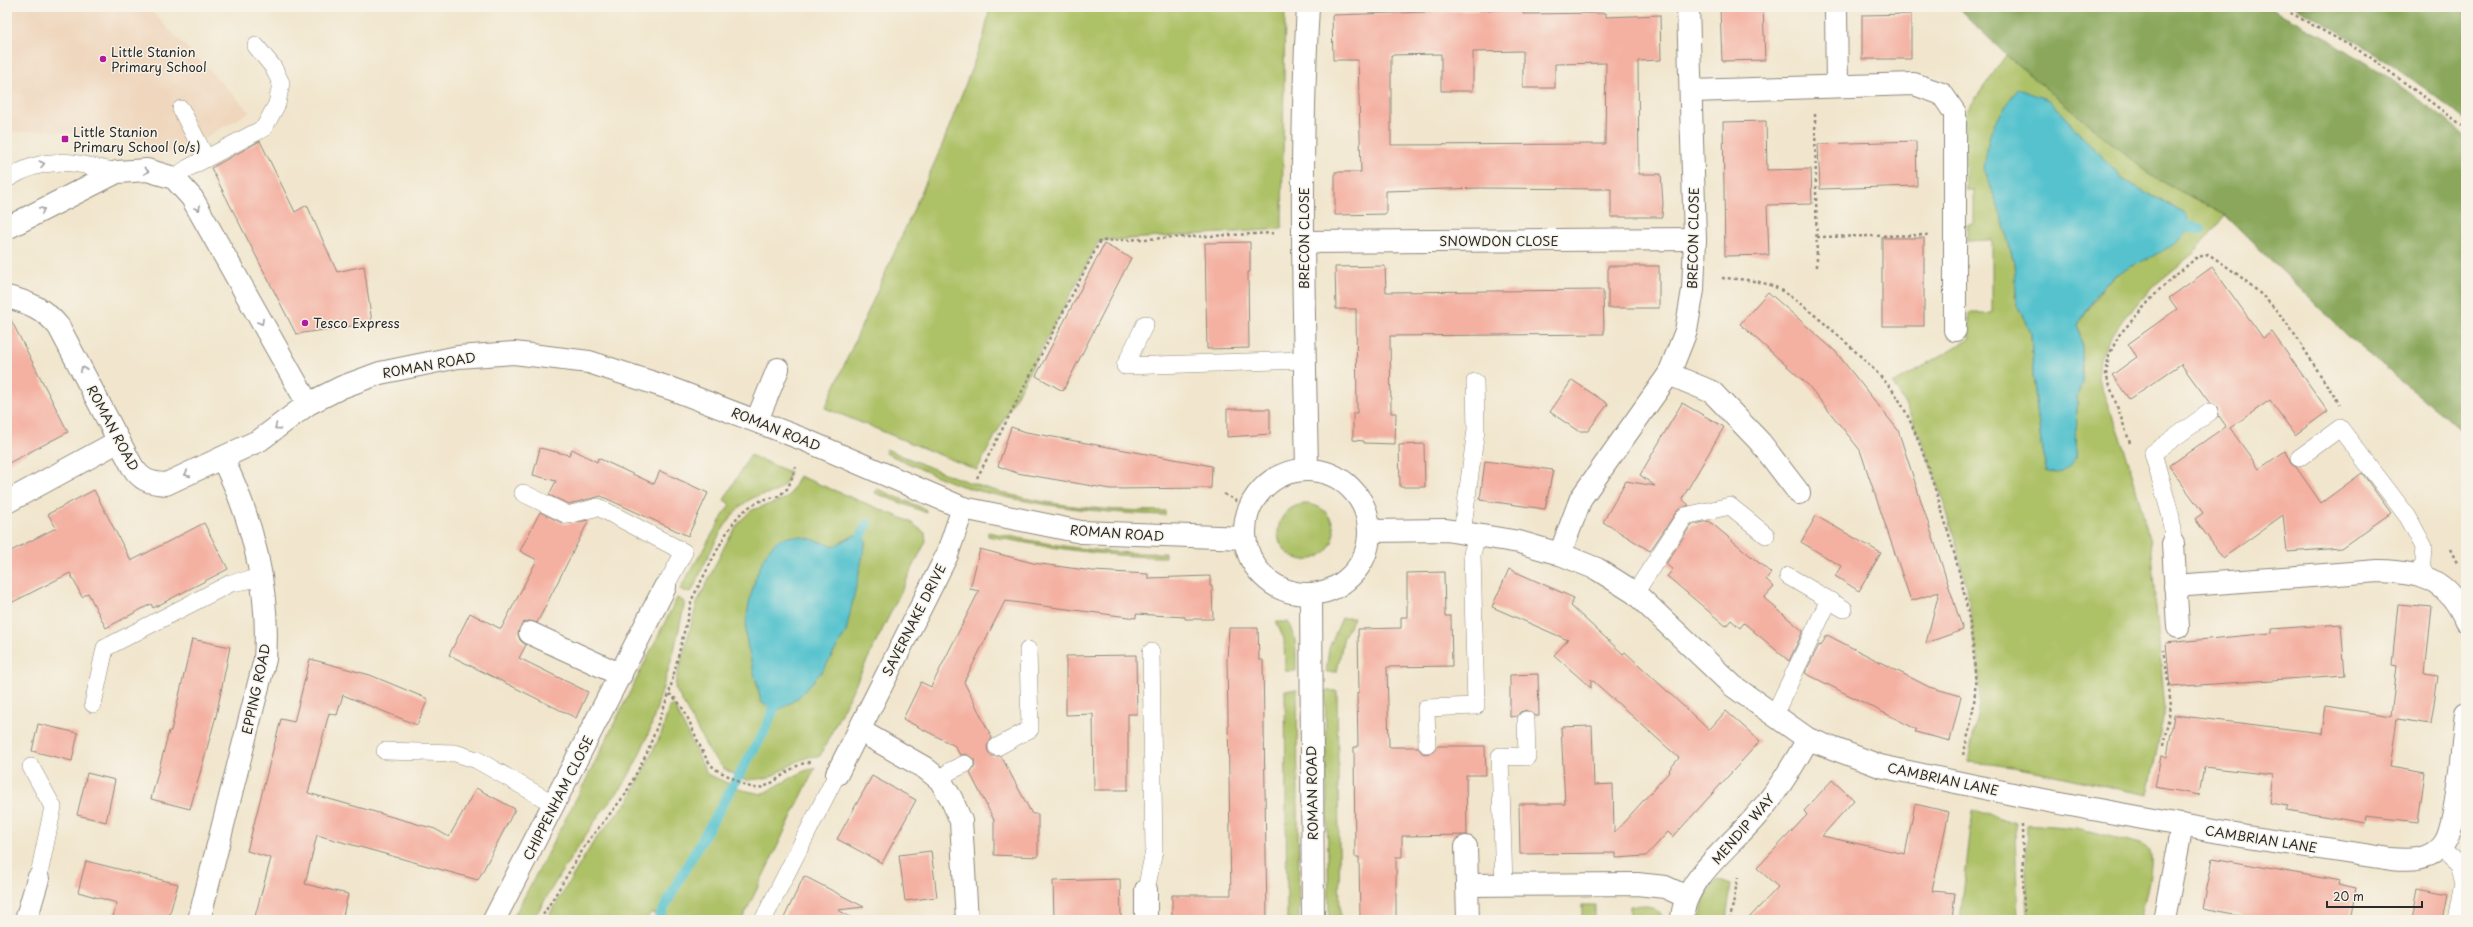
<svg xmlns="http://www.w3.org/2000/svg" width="2473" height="927" font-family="'Playpen Sans',sans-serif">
<rect width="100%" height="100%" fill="#f7f3e8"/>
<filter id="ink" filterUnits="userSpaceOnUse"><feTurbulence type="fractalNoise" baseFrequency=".025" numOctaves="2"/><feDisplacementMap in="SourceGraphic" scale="8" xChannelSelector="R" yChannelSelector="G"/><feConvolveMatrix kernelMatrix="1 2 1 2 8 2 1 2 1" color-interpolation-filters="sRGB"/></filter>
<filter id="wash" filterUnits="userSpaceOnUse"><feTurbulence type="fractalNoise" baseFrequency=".012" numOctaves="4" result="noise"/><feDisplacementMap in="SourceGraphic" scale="16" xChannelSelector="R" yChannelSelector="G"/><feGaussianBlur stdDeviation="0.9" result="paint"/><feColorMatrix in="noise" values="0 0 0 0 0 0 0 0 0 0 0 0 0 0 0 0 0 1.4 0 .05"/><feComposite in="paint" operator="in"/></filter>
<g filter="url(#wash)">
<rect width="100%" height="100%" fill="#f1e6cd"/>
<!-- built -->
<polygon fill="#efd6bc" points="7,7 147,7 250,112 178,153 167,152 133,139 50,131 7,132"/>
<!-- green -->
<g fill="#adc166" stroke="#6c7648" fill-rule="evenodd">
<polygon points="990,7 1285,7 1282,229 1099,241 977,470 825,408 941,148 984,36"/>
<path d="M2006,55L2150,175L2225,215L2195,252L2156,284L2124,318L2109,340L2100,359L2098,378L2129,462L2150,541L2165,708L2148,795C2088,784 2029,766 1968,762C1971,742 1977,722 1979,702C1980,681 1977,657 1974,636C1967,579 1953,526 1933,472C1922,441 1911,412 1893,384L1969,339V313H1992V240L1967,241V225L1974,224V190H1966L1964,115ZM2049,100L2122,179L2185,214L2163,250L2129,266L2105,284L2078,325L2082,347V382L2077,397L2076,457L2042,452L2033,375L2031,333L2017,305L2014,263L2002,218Z"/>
<path d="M886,449C915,461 944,474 974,484C1035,505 1101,511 1165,511V515C1100,513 1035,506 972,489C943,481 914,465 885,453Z"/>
<path d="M750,455L790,472C780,502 766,488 746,502C722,520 705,564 692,591L689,593L680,589L730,504L724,500Z"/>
<path d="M799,476L909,521L925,533L926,541L820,756L809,757L798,761L769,778L747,780L724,769L710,753L675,688L676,680L697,603L726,543L741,520L752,510L785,499L790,494ZM855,535L866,541L853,592L761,702L755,674L805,538L834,546Z"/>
<polygon points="877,489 925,509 927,513 875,493"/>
<circle cx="1306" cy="532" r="28"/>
<path d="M988,532C1047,544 1105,555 1165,553V557C1105,557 1047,547 988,536Z"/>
<polygon points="677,598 685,602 674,651 650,730 636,762 623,786 599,815 559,876 533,920 512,920 585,782"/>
<polygon points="1342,618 1354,618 1344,636 1337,672 1326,672 1329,648"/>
<path d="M1276,622H1289C1297,637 1296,654 1296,671H1285L1284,639Z"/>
<polygon points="1285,690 1297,690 1299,920 1287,920"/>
<polygon points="1325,691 1337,691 1340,920 1329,920"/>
<polygon points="674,705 707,774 743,790 762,794 804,771 815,768 742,920 672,920 651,913 645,920 546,920 594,841 629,800 662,732 669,707"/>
<polygon points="1973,810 2017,823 2015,833 2018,920 1960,920"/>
<path d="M2027,824L2077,828L2141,844C2145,846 2149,848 2150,852C2155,866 2143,905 2140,920H2028L2026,873Z"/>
<polygon points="1717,880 1731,885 1726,920 1698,920 1706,895"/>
<rect x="1582" y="905" width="13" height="15"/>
<path d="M1645,905C1654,907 1659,911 1662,920H1630V906Z"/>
</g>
<!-- forest -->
<g fill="#8aa75b" stroke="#5a6943">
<path d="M1957,7H2267C2333,39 2412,88 2466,138V434L2356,344L2225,215L2150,175L2006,55Z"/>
<path d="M2295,7H2466V121C2412,76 2357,40 2295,7Z"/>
</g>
<!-- water -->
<g fill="#55c2ce" stroke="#40767c">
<path d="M2018,89L2049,100L2122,179L2185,214L2191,226C2175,254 2129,261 2105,284C2094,295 2087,312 2078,325L2082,347V382L2077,397L2076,457L2067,468L2057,473L2047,472L2042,452L2033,375L2031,333L2017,305L2014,263L2002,218L1984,168L1989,137L1995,122Z"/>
<path d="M855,535L866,541L846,632L824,669L798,698L781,709L772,710L761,702C757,681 749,658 746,637C744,613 759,541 786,537C802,534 819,542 834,546Z"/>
</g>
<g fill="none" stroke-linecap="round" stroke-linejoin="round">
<!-- stream -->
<g stroke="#55c2ce" stroke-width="10">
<polyline points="2178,224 2201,229"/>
<polyline points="855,549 867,524"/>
<polyline points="658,920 680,878 765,730 778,699"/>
</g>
</g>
<g id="blocks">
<!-- building -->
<g fill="#f4b1a2" fill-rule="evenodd">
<polygon points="1763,7 1765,60 1722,61 1720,8"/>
<path d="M1523,9V14L1606,13V17L1660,15L1661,60L1638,61L1639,174H1661L1663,204L1662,217H1611V189L1480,188L1386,191V214L1335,215V172H1361L1358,60H1333L1332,15ZM1523,51V88H1555V64L1606,63L1605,144L1391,145V55L1441,54V91H1473V52Z"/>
<polygon points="1911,14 1911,59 1862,59 1862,15"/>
<polygon points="1766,121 1767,170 1811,169 1812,204 1767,205 1769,255 1725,256 1723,122"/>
<polygon points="260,141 295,212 307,205 337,272 364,266 372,323 296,334 211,168"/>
<polygon points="1916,141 1917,186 1820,189 1818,144"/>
<rect x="1882" y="238" width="42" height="88"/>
<polygon points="1250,242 1250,272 1248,272 1249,348 1207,349 1205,243"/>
<polygon points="1104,244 1131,258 1063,391 1036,376"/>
<polygon points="1385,266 1386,292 1603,290 1604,334 1390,336 1391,413 1396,413 1395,444 1364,443 1364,441 1353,440 1353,413 1357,413 1356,309 1336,309 1335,267"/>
<rect x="1608" y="266" width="51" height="42"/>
<polygon points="2212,267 2263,338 2272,332 2328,411 2295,435 2270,400 2230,428 2259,469 2285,451 2291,464 2296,467 2321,503 2362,473 2391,513 2341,548 2287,552 2283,515 2223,558 2195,519 2203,513 2169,466 2226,426 2219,416 2218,407 2209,402 2181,364 2129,399 2112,375 2137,357 2128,344 2177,309 2169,298"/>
<polygon points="1768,292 1835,351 1898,430 1963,630 1926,643 1939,592 1911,601 1860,450 1808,385 1740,324"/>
<polygon points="7,312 68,432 7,464"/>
<polygon points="1572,380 1608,404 1588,431 1578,431 1550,412"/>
<polygon points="1682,403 1724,427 1682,499 1689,505 1677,511 1650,551 1603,522 1626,481 1655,486 1640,475"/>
<polygon points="1227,409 1270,409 1270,434 1227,437"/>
<polygon points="1011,427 1026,432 1212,466 1211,488 1110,489 1017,473 998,466"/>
<polygon points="1424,444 1425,487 1400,487 1399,445"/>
<polygon points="540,448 569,455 572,449 597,462 598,458 654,484 660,471 708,493 688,536 601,496 569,504 549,495 556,481 533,475"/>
<polygon points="1485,461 1553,470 1545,509 1480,500"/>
<polygon points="94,490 131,561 204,523 228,569 153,608 151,604 106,628 88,593 82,597 70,573 7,605 7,553 56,528 48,514"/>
<polygon points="540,512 564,524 589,520 537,623 529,621 523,623 518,634 520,640 526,645 519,658 588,692 576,718 449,655 470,613 501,629 537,560 520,551"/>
<polygon points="1816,516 1881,553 1859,591 1835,576 1841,566 1801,542"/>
<polygon points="1709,521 1771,573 1766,579 1774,587 1764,598 1803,631 1789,661 1744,623 1740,628 1731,620 1726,626 1667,576 1673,570 1666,564 1691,525"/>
<polygon points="980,549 1033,563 1093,571 1148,574 1148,578 1210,576 1210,586 1212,586 1213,619 1185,619 1185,617 1136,614 1136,618 1005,601 964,682 992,738 987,746 988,752 992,756 1001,756 1032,814 1038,814 1038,857 994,855 994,820 970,773 975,765 974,759 966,754 960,755 955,746 903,719 921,682 931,687 979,591 970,589"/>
<polygon points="1509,569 1574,598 1571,606 1623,654 1625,652 1709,730 1726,711 1760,741 1673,837 1668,832 1646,856 1616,858 1616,853 1520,854 1519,804 1565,804 1561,727 1592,726 1594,785 1613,784 1614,833 1670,771 1669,770 1679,758 1591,679 1591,688 1554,655 1568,640 1492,607"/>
<polygon points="1444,572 1445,616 1451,616 1452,666 1387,667 1389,747 1418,747 1422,753 1427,754 1433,752 1438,746 1485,746 1486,775 1466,775 1467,835 1402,836 1402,857 1396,857 1396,917 1360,917 1359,857 1355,857 1354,747 1358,747 1357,693 1359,692 1358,629 1401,628 1401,617 1407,617 1407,573"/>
<polygon points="2398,604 2432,607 2425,674 2438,676 2431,724 2397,719 2390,767 2425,773 2418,822 2367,816 2366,823 2286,810 2288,806 2269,803 2273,775 2204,767 2199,795 2155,787 2161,756 2167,757 2174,715 2322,733 2326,706 2391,716 2397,666 2392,665"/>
<polygon points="2341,624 2345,675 2170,687 2166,643 2272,633 2272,629"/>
<polygon points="1229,628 1258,628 1259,660 1263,660 1267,920 1172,920 1172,895 1231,895 1227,659"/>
<polygon points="1827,635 1929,687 1961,696 1950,741 1915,732 1916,729 1805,673 1819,645 1821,646"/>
<polygon points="192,639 230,647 216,716 190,809 151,799 169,731 171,731"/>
<polygon points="1136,655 1137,714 1128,714 1128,790 1094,790 1093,714 1066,715 1066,656"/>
<polygon points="310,659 370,675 428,699 417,725 343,695 337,715 329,713 308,793 435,829 449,837 476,788 515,809 478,880 317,835 305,884 348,894 342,920 254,920 271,858 247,851 281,719 294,722"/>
<polygon points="1538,674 1539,716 1535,716 1526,710 1520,712 1517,716 1510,717 1510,675"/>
<polygon points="38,724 78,733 72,761 32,751"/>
<polygon points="87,773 115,780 106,822 77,815"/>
<polygon points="872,776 916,800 882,863 837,839"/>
<polygon points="1832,780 1854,800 1822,836 1905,854 1915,804 1949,812 1932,891 1955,893 1952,920 1747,920 1778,887 1757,868 1807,815 1804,811"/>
<polygon points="931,851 937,897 905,901 899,855"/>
<polygon points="2213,858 2339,881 2338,884 2356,888 2350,920 2239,920 2240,915 2203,908"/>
<polygon points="86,861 178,884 168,920 112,920 117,903 78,892"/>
<polygon points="804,876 864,907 838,910 856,920 783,920"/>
<polygon points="1120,879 1121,920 1054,920 1053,881"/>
<polygon points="2418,888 2448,894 2443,920 2412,920"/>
</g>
</g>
</g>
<g filter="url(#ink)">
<use href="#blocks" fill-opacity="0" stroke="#8e887c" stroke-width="1"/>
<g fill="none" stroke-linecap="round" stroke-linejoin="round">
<!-- lane casing -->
<g stroke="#8e887c" stroke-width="18">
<g id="lane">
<polyline points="181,109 206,158"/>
<polyline points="174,178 188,168 264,128 277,104 281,83 273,67 256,46"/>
<path d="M7,179C47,154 73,162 117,172"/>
<polyline points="1145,324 1125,366 1305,360"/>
<polyline points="2299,458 2340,428 2408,517 2424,547 2422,576"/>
<polyline points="523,493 568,515 598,507 684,552 665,587"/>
<polyline points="1462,533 1476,430 1475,382"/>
<polyline points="2173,544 2171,517 2153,453 2210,412"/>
<polyline points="1788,576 1844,609"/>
<polyline points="1635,593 1685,516 1730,506 1766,535"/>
<polyline points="93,704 105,648 231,583 260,578"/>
<polyline points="1774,715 1829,600"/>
<polyline points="1427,744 1426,708 1476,706 1472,554 1477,535"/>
<polyline points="997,747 1030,729 1028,650"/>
<polyline points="385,751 455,753 477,760 554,804"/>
<polyline points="31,767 53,807 38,879"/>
<polyline points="940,780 950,771 965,764"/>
<polyline points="2439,847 2459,865 2464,882 2457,920"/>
<polyline points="1504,885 1500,756 1527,757 1526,720"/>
<polyline points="1146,890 1154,851 1151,652"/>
<polyline points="763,920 837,774"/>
</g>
</g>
<!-- street casing -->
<g stroke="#8e887c" stroke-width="24">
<g id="street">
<polyline points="1836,11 1837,86"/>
<polyline points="1692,91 1914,84 1942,94 1955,113 1955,330"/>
<polyline points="7,228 117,172 147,170 174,178 192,198 308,404"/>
<polyline points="1304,242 1695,239"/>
<path d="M7,297C28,302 45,309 59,327L132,466C141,480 149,483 166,484L260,440L308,404L342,387L380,373L458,357L514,353L589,362L672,389L805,440L963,508L1081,532L1245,538"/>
<polyline points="1669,374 1712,392 1760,442 1799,493"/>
<polyline points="757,420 778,369"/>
<path d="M1307,469C1304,315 1299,161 1308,7"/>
<circle cx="1307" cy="532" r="62"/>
<polyline points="7,502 119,441"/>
<path d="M1369,531L1446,530L1519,542L1560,554L1597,569L1635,593L1733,686L1808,739L1880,766L2027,797L2247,837L2391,859C2410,861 2431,861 2444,843C2457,826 2463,739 2466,713"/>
<polyline points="2173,544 2178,627"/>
<polyline points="1560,554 1581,498 1669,374 1686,331 1693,290 1695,239 1688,7"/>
<path d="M2175,586L2378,571C2420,572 2448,578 2466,621"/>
<polyline points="1311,594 1313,920"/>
<polyline points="530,633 621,675"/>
<polyline points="859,730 925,768 940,780 951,798 961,821 967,920"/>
<polyline points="837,774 947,555 963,508"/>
<polyline points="1466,847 1468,920"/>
<polyline points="1467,885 1637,884 1665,887 1687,897"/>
<polyline points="1146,890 1146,920"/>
<polyline points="26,920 38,879"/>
<path d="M199,920L265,659C270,591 253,519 222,458"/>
<polyline points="494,920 665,587"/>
<path d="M1682,920C1683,880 1733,844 1757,815C1777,792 1793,766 1808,739"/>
<polyline points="2164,920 2182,825"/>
</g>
</g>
<!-- path -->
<g stroke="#8e887c" stroke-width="2.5" stroke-dasharray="3 3" stroke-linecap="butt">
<polyline points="2280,7 2367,55 2466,128"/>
<polyline points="1815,114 1817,267"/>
<polyline points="1817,237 1928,235"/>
<path d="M1722,278C1739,279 1759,280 1775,287C1801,299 1883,373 1898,398C1916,428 1926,462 1937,495C1955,553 1972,611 1975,672C1977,699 1970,729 1963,755"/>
<path d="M2130,443L2106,375L2109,355L2119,335L2160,289L2196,258L2208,254C2238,273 2267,296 2288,325C2306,350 2321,378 2340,404"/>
<polyline points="977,478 1100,241 1275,233"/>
<polyline points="1224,494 1250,509"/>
<polyline points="2450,549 2457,563"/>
<path d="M669,694C690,706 695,748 713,767C718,772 728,775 734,779C740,782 747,787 754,788C775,789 790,762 812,762"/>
<polyline points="2163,746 2171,706 2164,650"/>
<polyline points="2022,825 2024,920"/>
<polyline points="56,917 67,920"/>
<polyline points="540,920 588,841 625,795 647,753 669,694 692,599 724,537 738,516 749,507 762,500 779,496 788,488 796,467"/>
<polyline points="1730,920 1738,877"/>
</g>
<!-- lane -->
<use href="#lane" stroke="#fff" stroke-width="17"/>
<!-- street -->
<use href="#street" stroke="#fff" stroke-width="22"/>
</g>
<!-- one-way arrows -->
<defs><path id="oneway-chevron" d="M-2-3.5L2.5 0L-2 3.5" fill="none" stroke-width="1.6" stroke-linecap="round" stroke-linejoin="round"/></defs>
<g stroke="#a0a0a0">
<use href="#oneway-chevron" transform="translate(42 164) rotate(-13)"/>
<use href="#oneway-chevron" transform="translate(146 171) rotate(5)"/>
<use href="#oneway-chevron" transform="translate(198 208) rotate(61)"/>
<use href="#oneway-chevron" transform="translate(42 210) rotate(-27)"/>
<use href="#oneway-chevron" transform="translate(261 322) rotate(61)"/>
<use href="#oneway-chevron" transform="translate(83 369) rotate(-116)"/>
<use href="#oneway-chevron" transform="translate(277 427) rotate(143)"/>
<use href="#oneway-chevron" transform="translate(187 474) rotate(156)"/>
</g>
</g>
<!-- markers -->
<g fill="#b5179e" stroke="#f7f3e8" stroke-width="1.5">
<circle cx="103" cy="59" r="4"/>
<rect x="61" y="135" width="8" height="8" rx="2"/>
<circle cx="305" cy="323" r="4"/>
</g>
<g text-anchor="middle" stroke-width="3" stroke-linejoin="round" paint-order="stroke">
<!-- poi labels -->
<g font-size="13" fill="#2b2b2b" stroke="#f7f3e8" text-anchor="start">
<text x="111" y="57">Little Stanion<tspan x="111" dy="15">Primary School</tspan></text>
<text x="73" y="137">Little Stanion<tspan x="73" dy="15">Primary School (o/s)</tspan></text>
<text x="313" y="328">Tesco Express</text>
</g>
<!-- street labels -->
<g font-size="13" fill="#2b2b2b" stroke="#f7f3e8">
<text transform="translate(1304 238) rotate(-90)" y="5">BRECON CLOSE</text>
<text transform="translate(1693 238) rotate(-89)" y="5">BRECON CLOSE</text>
<text x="1499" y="246">SNOWDON CLOSE</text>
<text transform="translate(429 365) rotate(-10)" y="5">ROMAN ROAD</text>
<text transform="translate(113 428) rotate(62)" y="5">ROMAN ROAD</text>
<text transform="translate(776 429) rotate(22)" y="5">ROMAN ROAD</text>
<text transform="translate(1117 533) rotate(4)" y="5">ROMAN ROAD</text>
<text transform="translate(914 620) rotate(-63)" y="5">SAVERNAKE DRIVE</text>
<text transform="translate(256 689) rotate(-78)" y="5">EPPING ROAD</text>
<text transform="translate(1943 779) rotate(12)" y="5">CAMBRIAN LANE</text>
<text transform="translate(1312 793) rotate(-91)" y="5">ROMAN ROAD</text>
<text transform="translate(558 798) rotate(-63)" y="5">CHIPPENHAM CLOSE</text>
<text transform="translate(1743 829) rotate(-49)" y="5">MENDIP WAY</text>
<text transform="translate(2261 839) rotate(9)" y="5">CAMBRIAN LANE</text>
</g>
</g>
<!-- margin -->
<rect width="2473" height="927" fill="none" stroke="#f7f3e8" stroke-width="24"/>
<!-- scale -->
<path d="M2327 901v6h95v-6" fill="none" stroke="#2b2b2b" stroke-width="2"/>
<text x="2333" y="901" font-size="12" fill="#2b2b2b" stroke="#f7f3e8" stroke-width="3" paint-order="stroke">20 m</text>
</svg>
